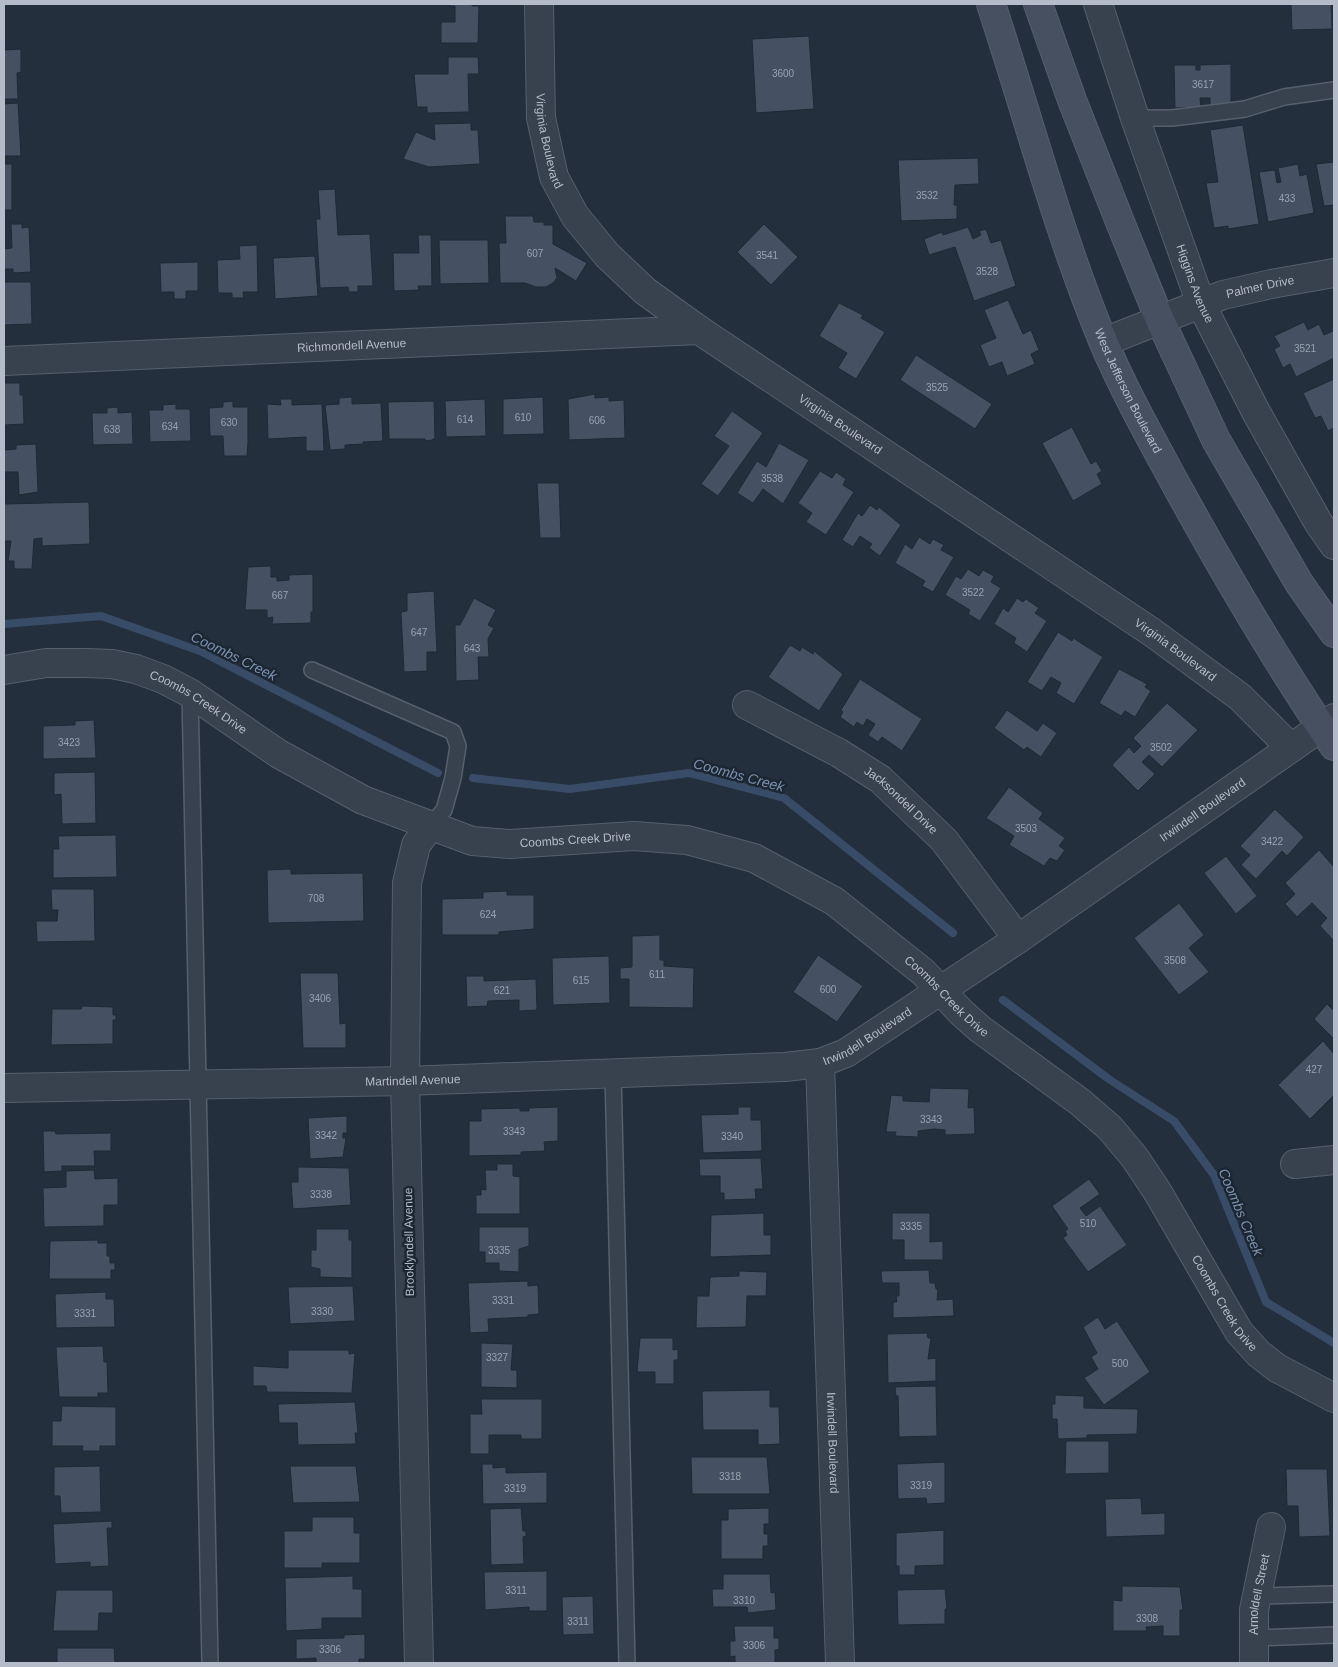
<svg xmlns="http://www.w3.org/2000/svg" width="1338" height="1667" font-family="Arial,sans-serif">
<rect width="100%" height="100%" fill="#242f3e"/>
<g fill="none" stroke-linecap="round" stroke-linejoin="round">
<!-- stream -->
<g stroke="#394c67" stroke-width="8">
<polyline points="4,624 101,616 200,651 438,773"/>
<polyline points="473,778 570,789 689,773 784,798 953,933"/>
<polyline points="1003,1000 1110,1080 1174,1121 1214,1175 1266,1302 1334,1343"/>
</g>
</g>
<!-- building -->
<g fill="#455162" stroke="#1f2835">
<polygon points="450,4 472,4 472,6 479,6 478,43 441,43 441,22 455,22 455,6 450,6"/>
<polygon points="1291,4 1331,4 1332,29 1292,30"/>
<polygon points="809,36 814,109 756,113 752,39"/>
<polygon points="21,49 21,72 17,73 18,99 4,99 4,50"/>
<polygon points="448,57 478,57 479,74 468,74 469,112 427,113 427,107 417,107 414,74 448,74"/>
<polygon points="1231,64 1231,106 1210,107 1210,98 1200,98 1201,107 1175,108 1174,65 1196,65 1196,70 1200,70 1200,65"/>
<polygon points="18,103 21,156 4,156 4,104"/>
<polygon points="471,123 471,130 478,130 480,164 429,167 403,159 416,132 435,140 434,124"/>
<polygon points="1243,125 1259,224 1228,229 1228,226 1214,228 1206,183 1218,182 1210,130"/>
<polygon points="978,158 979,184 955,185 954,205 957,205 957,219 901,221 898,160"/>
<polygon points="1334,162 1334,205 1324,206 1316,164"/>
<rect x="4" y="164" width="8" height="46"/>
<polygon points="1298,164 1300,176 1307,174 1314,213 1268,222 1259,172 1275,170 1277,183 1281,182 1278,168"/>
<polygon points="335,189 338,235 370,234 373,286 358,286 358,292 349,292 348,287 320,288 316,219 320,219 318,190"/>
<polygon points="505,216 533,216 534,222 544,222 544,225 553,225 553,244 587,263 576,281 555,268 557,278 553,283 546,287 536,287 525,283 500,283 499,243 506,243"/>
<polygon points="11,224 22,224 22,228 29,227 31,272 13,273 13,269 4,269 4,249 12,248"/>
<polygon points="764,224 798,257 771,285 737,252"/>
<polygon points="968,227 973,239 981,235 979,231 986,229 991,243 1001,240 1016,286 974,301 955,247 929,255 924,239 942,232 943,235"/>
<polygon points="418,235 431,235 432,286 418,286 419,290 394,291 393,253 419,253"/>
<polygon points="439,240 488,240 489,283 440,284"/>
<polygon points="257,245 258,292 243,292 244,298 232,298 232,293 218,293 217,260 240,259 239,246"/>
<polygon points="315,256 318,296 275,299 273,258"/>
<polygon points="198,262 198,291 186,291 186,299 174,299 174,292 161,292 160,263"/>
<polygon points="4,282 31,282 32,324 4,325"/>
<polygon points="1008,300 1023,334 1031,330 1039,350 1031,354 1035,364 1007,376 1002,362 989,367 980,345 996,338 984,310"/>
<polygon points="839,303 863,315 861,318 885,332 856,379 838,368 847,353 819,336"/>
<polygon points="1304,322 1308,330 1319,324 1324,335 1333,331 1334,334 1334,358 1296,377 1290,364 1283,368 1274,349 1280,346 1274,336"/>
<polygon points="916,355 992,404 975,429 900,380"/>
<polygon points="1334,379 1334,428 1328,431 1321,416 1315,418 1303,393"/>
<polygon points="4,383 20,383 20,395 23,395 24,424 4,425 4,440"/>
<polygon points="595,394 595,398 609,397 609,401 624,400 625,438 569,440 568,399"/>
<polygon points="352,397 352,404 381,403 383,441 363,442 363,444 345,445 345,449 330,450 325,405 339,404 339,398"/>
<polygon points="543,397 544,434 503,435 503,399"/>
<polygon points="280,399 292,399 292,405 322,404 324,451 306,451 306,437 268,439 267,404 281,405"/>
<polygon points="485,399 486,436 446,437 445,401"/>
<polygon points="233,401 233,407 248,407 248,442 247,456 224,456 223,436 210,436 209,408 223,407 223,402"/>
<polygon points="434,401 435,438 432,440 425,441 425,439 389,439 388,402"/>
<polygon points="176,404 176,409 190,409 191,441 150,442 149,410 163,410 163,405"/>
<polygon points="118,407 118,413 132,412 133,444 93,445 92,413 107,413 107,408"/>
<polygon points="732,411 763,433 718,496 701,484 729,446 714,436"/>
<polygon points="1072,427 1091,464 1096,461 1102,471 1097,474 1102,484 1073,501 1042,443"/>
<polygon points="779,443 809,460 783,504 763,489 753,503 737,493 757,461 766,467"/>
<polygon points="36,444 38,492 19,495 18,472 4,472 4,450 16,449 16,445"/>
<polygon points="820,471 832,478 836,472 846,479 843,485 854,492 826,535 806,522 812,513 798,503"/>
<polygon points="537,483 559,483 561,538 540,538"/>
<polygon points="89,502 90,544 42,546 42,538 34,539 32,569 14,569 14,561 8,561 11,541 4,541 4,504"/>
<polygon points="870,505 877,510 879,507 901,525 880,556 869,548 872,544 860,536 853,547 842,540 858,513 862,516"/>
<polygon points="919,537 930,544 933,539 944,545 941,550 954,557 933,592 922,586 925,581 895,563 905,544 912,549"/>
<polygon points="271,566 271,577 277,577 277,581 289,580 289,575 313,574 313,612 311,612 311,623 272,624 273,617 267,618 267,610 245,610 248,567"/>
<polygon points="968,569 979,576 983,570 994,576 991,582 1001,588 980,621 968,614 970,610 945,595 956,576 961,579"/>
<polygon points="434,591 437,652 427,652 427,671 404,672 401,612 407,611 407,593"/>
<polygon points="474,598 496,610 488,625 494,628 488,639 489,657 478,657 479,680 456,681 455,625 460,625"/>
<polygon points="1017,598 1023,602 1026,599 1039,608 1035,613 1047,621 1027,652 1014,643 1016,638 994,624 1003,608 1008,612"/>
<polygon points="1058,632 1072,641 1073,638 1103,657 1074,704 1056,693 1061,683 1051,677 1042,691 1027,682"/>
<polygon points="790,645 800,651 802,647 813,654 814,651 843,674 819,711 768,677"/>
<polygon points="1119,669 1147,684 1145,687 1151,691 1135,717 1125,711 1121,716 1099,703"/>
<polygon points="860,679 922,719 902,751 882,737 878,742 868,735 875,724 867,719 863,726 857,722 854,727 840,717 843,712 841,710"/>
<polygon points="1167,703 1198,730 1162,767 1149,755 1142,762 1155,774 1138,791 1112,765 1129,747 1134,753 1141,746 1133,738"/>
<polygon points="1007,710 1037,731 1043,723 1057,733 1041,757 1027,747 1024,750 994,728"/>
<polygon points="94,720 96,758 43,759 43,726 75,725 75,721"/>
<polygon points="95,772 96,823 62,824 61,794 54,795 54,773"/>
<polygon points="1009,787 1043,813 1039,819 1065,838 1059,846 1065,850 1057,861 1050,858 1044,866 1009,845 1014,836 986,818"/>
<polygon points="1275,809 1304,837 1287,856 1282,851 1256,879 1241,865 1250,855 1240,846"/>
<polygon points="116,835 117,877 53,878 53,849 59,849 58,836"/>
<polygon points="1319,850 1334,867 1334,941 1320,926 1327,918 1312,903 1297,917 1285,904 1295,894 1285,883"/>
<polygon points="1226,856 1257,896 1236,914 1204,873"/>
<polygon points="291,869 291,874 363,873 364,921 268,923 267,870"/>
<polygon points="51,889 94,889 95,941 37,942 36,921 57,921 58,910 52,910"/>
<polygon points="507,891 507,895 534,895 534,929 499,932 499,935 442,935 442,899 483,898 483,892"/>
<polygon points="1179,903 1204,935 1189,948 1209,972 1179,995 1134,938"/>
<polygon points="660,935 660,960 664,960 664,966 694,968 693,1008 629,1007 629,979 620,979 620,968 632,967 632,936"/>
<polygon points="818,955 863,986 837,1022 793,992"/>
<polygon points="609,956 610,1003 553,1005 552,958"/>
<polygon points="300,973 338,973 340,1024 346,1023 346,1048 303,1048"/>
<polygon points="466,976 484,976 484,981 536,979 537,1010 519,1011 519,1000 488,1001 487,1006 467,1007"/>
<polygon points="1327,1004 1334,1011 1334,1039 1314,1019"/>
<polygon points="82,1006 113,1007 113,1015 116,1015 116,1020 113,1020 113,1044 51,1045 52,1009 81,1009"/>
<polygon points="1323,1041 1334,1054 1334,1095 1310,1119 1278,1085"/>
<polygon points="930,1088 969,1089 968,1108 974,1107 975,1134 945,1135 945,1130 934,1129 918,1131 918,1137 895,1136 896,1132 886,1132 891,1095 903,1096 903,1101 929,1102"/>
<polygon points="558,1107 558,1141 544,1142 545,1151 521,1152 521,1155 469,1156 469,1121 481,1121 481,1109 520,1108 520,1111 529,1111 529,1108"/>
<polygon points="738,1107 751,1107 751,1120 761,1120 762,1151 703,1153 701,1115 738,1114"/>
<polygon points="347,1116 347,1133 343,1133 343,1138 346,1138 343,1157 310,1159 308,1118"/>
<polygon points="43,1131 55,1131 56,1134 111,1133 111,1151 94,1151 95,1166 62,1166 62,1171 44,1172"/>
<polygon points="761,1158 763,1189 755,1189 756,1199 724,1200 724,1193 720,1193 720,1176 700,1176 699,1159"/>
<polygon points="497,1164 513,1164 513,1176 520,1177 520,1214 476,1214 476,1195 481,1195 481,1189 486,1190 485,1170 497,1170"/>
<polygon points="298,1167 349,1168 351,1205 293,1209 291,1182 298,1182"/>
<polygon points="94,1170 95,1179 118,1178 118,1205 104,1205 104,1226 44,1227 43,1188 66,1187 66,1171"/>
<polygon points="1089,1179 1100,1194 1080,1208 1086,1216 1100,1206 1127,1245 1088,1272 1063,1238 1067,1235 1065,1231 1068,1229 1052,1206"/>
<polygon points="764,1213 764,1235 771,1235 771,1255 710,1257 711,1215"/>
<polygon points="892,1213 930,1213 930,1242 943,1241 943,1260 904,1260 904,1240 892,1240"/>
<polygon points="479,1227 529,1227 529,1246 519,1249 519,1272 499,1271 499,1263 485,1263 485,1252 479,1252"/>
<polygon points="316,1229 349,1229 349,1240 352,1240 352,1278 320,1277 320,1269 311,1267 311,1250 316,1250"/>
<polygon points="98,1240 98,1243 107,1243 107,1256 110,1256 110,1263 115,1263 115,1270 111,1270 111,1279 49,1279 50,1241"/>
<polygon points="929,1270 930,1283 935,1283 936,1289 938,1289 937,1300 953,1299 954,1316 893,1318 893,1302 897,1302 896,1296 899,1296 899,1283 882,1283 881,1271"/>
<polygon points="739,1271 767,1272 766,1296 747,1296 746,1327 696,1328 697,1296 709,1296 710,1277 739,1276"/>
<polygon points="528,1281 528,1286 538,1285 539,1314 528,1315 528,1317 488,1319 489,1332 470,1333 468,1283"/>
<polygon points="353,1286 355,1321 290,1324 288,1287"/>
<polygon points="106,1292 106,1299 114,1299 115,1327 56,1328 55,1294"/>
<polygon points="1098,1317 1105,1329 1117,1321 1150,1372 1104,1405 1084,1378 1098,1369 1091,1357 1097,1353 1083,1327"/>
<polygon points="927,1333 928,1338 931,1338 928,1359 936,1358 936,1381 888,1383 887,1334"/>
<polygon points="640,1338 673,1338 673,1350 678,1349 678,1360 674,1360 674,1384 655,1384 655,1372 637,1372"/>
<polygon points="481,1343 513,1344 511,1370 517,1370 517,1388 481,1387"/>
<polygon points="103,1346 104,1362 107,1362 108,1393 98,1393 98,1397 59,1397 56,1347"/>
<polygon points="288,1350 349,1350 349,1354 355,1353 352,1393 267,1392 266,1386 253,1386 253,1366 288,1368"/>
<polygon points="936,1386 937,1436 899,1437 898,1396 896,1396 895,1387"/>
<polygon points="770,1390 770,1407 779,1407 780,1444 758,1445 758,1430 703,1430 702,1391"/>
<polygon points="1055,1395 1084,1396 1084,1408 1138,1409 1137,1434 1087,1435 1087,1438 1058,1439 1057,1419 1052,1419 1052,1404 1055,1404"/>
<polygon points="481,1399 542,1399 542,1439 521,1439 521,1435 489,1435 489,1454 470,1454 470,1414 482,1414"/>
<polygon points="355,1402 358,1433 355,1433 356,1444 298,1445 297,1423 279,1423 278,1404"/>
<polygon points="62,1406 116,1407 116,1446 100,1446 100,1451 82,1451 83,1446 52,1446 52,1421 61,1421"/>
<polygon points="1066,1441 1109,1441 1109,1473 1065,1474"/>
<polygon points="691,1457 767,1457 770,1494 692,1494"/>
<polygon points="945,1462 945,1503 927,1504 926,1498 898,1499 897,1464"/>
<polygon points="482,1464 493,1464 493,1468 506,1467 506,1473 547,1472 547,1503 483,1504"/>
<polygon points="100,1466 101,1512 61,1513 60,1496 54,1496 54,1467"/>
<polygon points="290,1466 356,1466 360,1502 293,1503"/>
<polygon points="1286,1469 1327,1469 1330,1536 1299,1537 1298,1506 1287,1506"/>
<polygon points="1141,1498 1142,1514 1165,1513 1165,1535 1106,1537 1105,1499"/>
<polygon points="521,1508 523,1531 526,1531 526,1536 523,1537 524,1564 491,1565 490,1509"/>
<polygon points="769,1508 769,1524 764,1524 764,1534 768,1534 768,1546 763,1546 763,1559 721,1559 721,1520 728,1520 728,1509"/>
<polygon points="312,1517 354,1517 354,1533 360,1533 360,1563 322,1563 322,1568 284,1568 284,1531 312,1531"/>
<polygon points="112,1521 112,1528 107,1528 109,1566 90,1567 90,1562 55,1564 53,1524"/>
<polygon points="944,1530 944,1565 915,1566 915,1575 899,1575 899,1566 896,1566 896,1533"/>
<polygon points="547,1571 547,1611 529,1611 529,1607 485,1610 484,1572"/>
<polygon points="723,1574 770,1574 771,1593 775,1592 776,1610 748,1613 747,1607 713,1607 712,1589 723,1589"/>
<polygon points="353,1576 353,1589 362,1589 362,1618 322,1618 322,1629 286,1631 285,1578"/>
<polygon points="1122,1586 1180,1587 1183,1610 1180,1610 1180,1636 1163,1636 1163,1626 1146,1627 1147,1631 1113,1631 1113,1600 1122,1601"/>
<polygon points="945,1589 947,1609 945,1609 945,1624 898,1625 897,1590"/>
<polygon points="56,1590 113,1590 113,1613 99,1613 98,1631 53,1631"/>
<polygon points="593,1596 594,1634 563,1635 562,1597"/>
<polygon points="734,1626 774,1626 774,1638 779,1638 779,1649 775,1650 775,1663 735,1663 735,1656 730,1657 730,1641 735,1641"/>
<polygon points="365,1634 365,1659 359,1659 359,1663 316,1663 316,1658 296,1659 296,1639 344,1638 344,1635"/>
<polygon points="57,1648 114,1648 115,1663 57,1663"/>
</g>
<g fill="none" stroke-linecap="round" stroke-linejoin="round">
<!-- service casing -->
<g stroke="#565f6c" stroke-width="18">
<g id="service">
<polyline points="1135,118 1172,118 1245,109 1284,97 1334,90"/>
<polyline points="312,670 453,732 458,746 453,778 444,810 430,826"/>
<polyline points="190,693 210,1663"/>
<polyline points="613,1073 627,1663"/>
<polyline points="1257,1596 1334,1594"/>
<polyline points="1254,1638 1334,1635"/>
</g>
</g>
<!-- minor casing -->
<g stroke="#565f6c" stroke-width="30">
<g id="minor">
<path id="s1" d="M539,4L541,118L554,177L575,216L607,255L645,291L699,330L1153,633L1240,697L1291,748"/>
<path id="s2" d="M1098,4L1135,118L1201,304L1256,412L1318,522L1334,545"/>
<path id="s3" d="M1104,342L1223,295L1271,284L1334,273"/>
<path id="s4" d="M4,361L699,330"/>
<path id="s5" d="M4,670L46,663H86L112,664L136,669L163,679L190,693L279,754L363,800L472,841L510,844L634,836L687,840L754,858L834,901L923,972L962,1013L980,1029L1080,1102L1110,1128L1135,1158L1157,1191L1239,1332L1259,1354L1277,1368L1334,1398"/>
<path id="s6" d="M747,705L839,753L880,779L944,840L1018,939"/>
<path id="s7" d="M820,1063L840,1663"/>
<path id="s8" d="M4,1088L405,1081L785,1067L820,1063L846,1053L1018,939L1334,718"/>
<polyline points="1295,1164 1334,1160"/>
<polyline points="419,1663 405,1081 407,883 416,845 430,826"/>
<path id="s9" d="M1254,1663V1610L1271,1527"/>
</g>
</g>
<!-- secondary casing -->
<g stroke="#565f6c" stroke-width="30">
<g id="secondary">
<path id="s10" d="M991,4C1028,116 1058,232 1103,341C1125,393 1153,442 1180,492C1228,579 1278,664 1334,746"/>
<polyline points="1038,4 1072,100 1120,222 1160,320 1216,440 1299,583 1334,633"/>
</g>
</g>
<!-- service -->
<use href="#service" stroke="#38414e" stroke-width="15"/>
<!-- minor -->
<use href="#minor" stroke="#38414e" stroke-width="28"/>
<!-- secondary -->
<use href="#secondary" stroke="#465061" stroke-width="28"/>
</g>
<g text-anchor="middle" stroke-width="5" stroke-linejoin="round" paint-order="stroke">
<!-- number labels -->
<g font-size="10" fill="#98a1af">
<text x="783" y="77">3600</text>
<text x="1203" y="88">3617</text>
<text x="927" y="199">3532</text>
<text x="1287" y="202">433</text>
<text x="535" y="257">607</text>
<text x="767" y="259">3541</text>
<text x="987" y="275">3528</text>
<text x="1305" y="352">3521</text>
<text x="937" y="391">3525</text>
<text x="523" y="421">610</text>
<text x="465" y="423">614</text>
<text x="597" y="424">606</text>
<text x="229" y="426">630</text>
<text x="170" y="430">634</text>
<text x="112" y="433">638</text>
<text x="772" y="482">3538</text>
<text x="973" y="596">3522</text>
<text x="280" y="599">667</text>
<text x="419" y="636">647</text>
<text x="472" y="652">643</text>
<text x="69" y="746">3423</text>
<text x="1161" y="751">3502</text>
<text x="1026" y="832">3503</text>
<text x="1272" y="845">3422</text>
<text x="316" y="902">708</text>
<text x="488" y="918">624</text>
<text x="1175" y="964">3508</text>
<text x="657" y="978">611</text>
<text x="581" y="984">615</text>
<text x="828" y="993">600</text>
<text x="502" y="994">621</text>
<text x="320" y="1002">3406</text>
<text x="1314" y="1073">427</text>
<text x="931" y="1123">3343</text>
<text x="514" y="1135">3343</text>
<text x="326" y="1139">3342</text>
<text x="732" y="1140">3340</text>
<text x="321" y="1198">3338</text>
<text x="1088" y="1227">510</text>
<text x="911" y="1230">3335</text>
<text x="499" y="1254">3335</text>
<text x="503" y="1304">3331</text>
<text x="322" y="1315">3330</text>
<text x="85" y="1317">3331</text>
<text x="497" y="1361">3327</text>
<text x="1120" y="1367">500</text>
<text x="730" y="1480">3318</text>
<text x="921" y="1489">3319</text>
<text x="515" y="1492">3319</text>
<text x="516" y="1594">3311</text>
<text x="744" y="1604">3310</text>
<text x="1147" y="1622">3308</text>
<text x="578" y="1625">3311</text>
<text x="754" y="1649">3306</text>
<text x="330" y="1653">3306</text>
</g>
<!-- street labels -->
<g font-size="12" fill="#b4bcc9" stroke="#1d2633">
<text dy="4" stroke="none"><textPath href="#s1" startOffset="138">Virginia Boulevard</textPath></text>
<text dy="4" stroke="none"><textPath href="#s2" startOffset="296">Higgins Avenue</textPath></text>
<text dy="4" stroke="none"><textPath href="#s3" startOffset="166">Palmer Drive</textPath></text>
<text dy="4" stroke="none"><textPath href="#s4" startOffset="348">Richmondell Avenue</textPath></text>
<text dy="4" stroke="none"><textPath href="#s10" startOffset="411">West Jefferson Boulevard</textPath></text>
<text dy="4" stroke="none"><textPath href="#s1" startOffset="558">Virginia Boulevard</textPath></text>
<text dy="4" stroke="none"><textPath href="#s1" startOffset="962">Virginia Boulevard</textPath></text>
<text dy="4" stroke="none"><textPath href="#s5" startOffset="204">Coombs Creek Drive</textPath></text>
<text dy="4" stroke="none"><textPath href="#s6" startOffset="182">Jacksondell Drive</textPath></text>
<text dy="4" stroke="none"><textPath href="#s8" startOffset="1276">Irwindell Boulevard</textPath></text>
<text dy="4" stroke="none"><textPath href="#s5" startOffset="616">Coombs Creek Drive</textPath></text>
<text dy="4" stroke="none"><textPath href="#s5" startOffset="1036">Coombs Creek Drive</textPath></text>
<text dy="4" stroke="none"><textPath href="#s8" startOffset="871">Irwindell Boulevard</textPath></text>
<text dy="4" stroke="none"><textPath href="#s8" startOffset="409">Martindell Avenue</textPath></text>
<text transform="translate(409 1242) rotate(-91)" y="4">Brooklyndell Avenue</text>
<text dy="4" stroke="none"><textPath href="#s5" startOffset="1456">Coombs Creek Drive</textPath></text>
<text dy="4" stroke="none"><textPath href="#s7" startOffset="380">Irwindell Boulevard</textPath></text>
<text dy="4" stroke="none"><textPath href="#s9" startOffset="69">Arnoldell Street</textPath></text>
</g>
<!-- water labels -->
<g font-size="14" font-style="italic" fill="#7c92b1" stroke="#1d2633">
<text transform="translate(234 656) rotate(26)" y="5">Coombs Creek</text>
<text transform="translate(739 775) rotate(15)" y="5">Coombs Creek</text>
<text transform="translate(1241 1212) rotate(67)" y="5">Coombs Creek</text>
</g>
</g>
<!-- border -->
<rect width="1338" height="1667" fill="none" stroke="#b4bcc9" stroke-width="10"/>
</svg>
